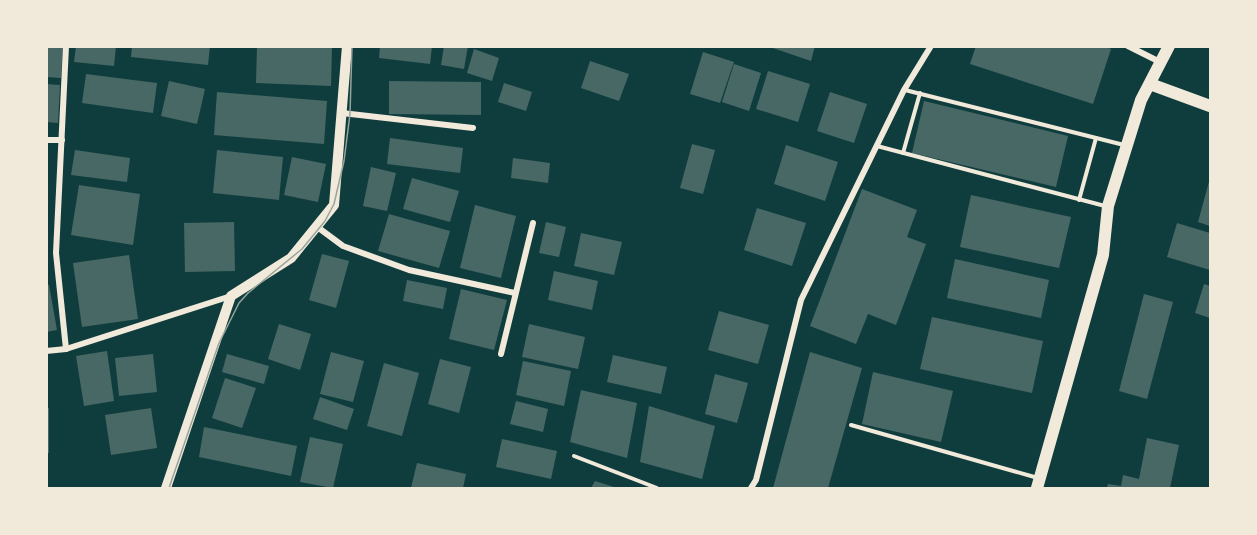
<svg xmlns="http://www.w3.org/2000/svg" width="1257" height="535" font-family="'Archivo Narrow',sans-serif">
<rect width="100%" height="100%" fill="#0f3d3e"/>
<!-- building -->
<g fill="#486865">
<polygon points="46,46 63,46 61,78 46,77"/>
<polygon points="76,46 116,46 114,66 74,62"/>
<polygon points="132,46 210,46 208,65 131,57"/>
<polygon points="257,46 332,46 331,86 256,83"/>
<polygon points="380,46 432,46 430,64 379,58"/>
<polygon points="444,46 468,46 464,69 441,65"/>
<polygon points="767,46 815,46 811,61"/>
<polygon points="976,46 1104,46 1111,49 1093,104 970,64"/>
<polygon points="474,49 499,58 492,81 467,73"/>
<polygon points="703,52 734,62 720,103 690,94"/>
<polygon points="590,61 629,74 619,101 581,88"/>
<polygon points="734,64 761,73 749,111 722,102"/>
<polygon points="768,71 810,84 798,122 756,109"/>
<polygon points="86,74 157,83 153,113 82,103"/>
<polygon points="169,81 205,89 197,124 161,116"/>
<polygon points="389,81 481,82 481,115 389,114"/>
<polygon points="504,83 532,92 526,111 498,102"/>
<polygon points="46,84 60,85 58,123 46,122"/>
<polygon points="217,92 327,101 324,144 214,135"/>
<polygon points="830,92 867,104 854,143 817,131"/>
<polygon points="924,101 1068,136 1056,187 912,153"/>
<polygon points="390,138 463,148 460,173 387,164"/>
<polygon points="692,144 715,150 703,194 680,188"/>
<polygon points="786,145 838,162 825,201 774,184"/>
<polygon points="75,150 130,158 127,182 71,175"/>
<polygon points="217,150 283,157 279,200 213,193"/>
<polygon points="292,157 326,164 318,202 284,195"/>
<polygon points="513,158 550,163 548,183 511,178"/>
<polygon points="371,167 396,173 387,211 363,206"/>
<polygon points="412,178 459,191 450,222 403,209"/>
<polygon points="1210,178 1210,226 1198,222"/>
<polygon points="79,185 140,194 133,245 71,235"/>
<polygon points="862,189 917,210 907,237 926,244 896,325 868,314 856,344 810,326"/>
<polygon points="971,195 1071,217 1059,268 960,247"/>
<polygon points="475,205 516,216 501,278 460,268"/>
<polygon points="757,208 806,223 792,266 744,250"/>
<polygon points="389,214 450,231 439,268 378,251"/>
<polygon points="234,222 235,271 185,272 184,223"/>
<polygon points="546,222 566,227 559,257 539,253"/>
<polygon points="1177,223 1210,233 1210,270 1167,257"/>
<polygon points="581,233 622,242 614,275 574,266"/>
<polygon points="322,254 349,261 336,308 309,300"/>
<polygon points="129,255 138,319 82,327 73,263"/>
<polygon points="955,259 1049,280 1041,318 947,298"/>
<polygon points="554,271 598,281 592,310 548,300"/>
<polygon points="407,280 447,288 443,309 403,301"/>
<polygon points="1204,284 1210,286 1210,318 1195,313"/>
<polygon points="46,285 49,285 57,330 46,332"/>
<polygon points="461,289 507,300 494,350 449,339"/>
<polygon points="1144,294 1173,302 1147,399 1119,391"/>
<polygon points="719,311 769,325 758,364 708,350"/>
<polygon points="932,317 1043,341 1032,393 920,369"/>
<polygon points="279,324 311,334 300,370 268,359"/>
<polygon points="529,324 585,337 578,369 522,357"/>
<polygon points="107,351 114,401 84,406 76,356"/>
<polygon points="331,352 364,361 353,402 320,394"/>
<polygon points="810,352 862,368 828,488 773,488"/>
<polygon points="153,354 157,392 119,396 115,358"/>
<polygon points="227,354 269,366 264,384 222,372"/>
<polygon points="613,355 667,367 661,394 607,382"/>
<polygon points="440,359 471,367 459,413 428,404"/>
<polygon points="523,361 571,371 564,406 516,395"/>
<polygon points="384,363 419,373 402,436 367,426"/>
<polygon points="873,372 953,391 941,442 862,424"/>
<polygon points="715,374 748,383 737,423 705,414"/>
<polygon points="225,378 256,388 242,428 212,418"/>
<polygon points="581,390 637,403 627,458 570,442"/>
<polygon points="320,397 354,409 347,430 313,419"/>
<polygon points="516,401 548,409 543,432 510,424"/>
<polygon points="649,406 715,426 702,479 640,462"/>
<rect x="46" y="408" width="3" height="45"/>
<polygon points="151,408 157,448 111,455 105,415"/>
<polygon points="204,427 297,446 291,476 199,457"/>
<polygon points="310,437 343,444 333,488 300,482"/>
<polygon points="1147,438 1179,445 1170,488 1107,488 1108,484 1121,486 1123,475 1139,479"/>
<polygon points="502,439 557,451 551,479 496,467"/>
<polygon points="417,463 466,474 463,488 411,488"/>
<polygon points="595,481 617,488 591,488"/>
</g>
<g fill="none" stroke-linecap="round" stroke-linejoin="round">
<!-- service -->
<g stroke="#f1e9da" stroke-width="4">
<polyline points="905,90 1124,145"/>
<polyline points="877,146 1105,206"/>
<polyline points="903,153 920,93"/>
<polyline points="1079,200 1096,138"/>
<polyline points="851,425 1038,478"/>
<polyline points="574,456 657,488"/>
</g>
<!-- minor -->
<g stroke="#f1e9da" stroke-width="6">
<polyline points="66,46 56,253 66,349"/>
<polyline points="1128,46 1160,62"/>
<polyline points="342,113 473,128"/>
<polyline points="46,140 62,140"/>
<polyline points="316,226 343,246 409,270 515,293"/>
<polyline points="46,351 66,349 231,296"/>
<polyline points="501,354 533,223"/>
<polyline points="751,488 756,480 801,300 904,90 931,46"/>
</g>
<!-- tertiary -->
<polyline stroke="#f1e9da" stroke-width="10" points="166,488 231,296 291,258 334,205 347,46"/>
<!-- secondary -->
<g stroke="#f1e9da" stroke-width="12">
<polyline points="1150,84 1210,106"/>
<polyline points="1037,488 1103,255 1108,206 1141,100 1169,46"/>
</g>
<!-- tram -->
<polyline stroke="#97a49c" stroke-width="1.5" points="169,488 219,343 239,303 248,293 302,249 325,221 334,204 344,161 350,114 352,46"/>
</g>
<!-- border -->
<rect width="1257" height="535" fill="none" stroke="#f1e9da" stroke-width="96"/>
</svg>
